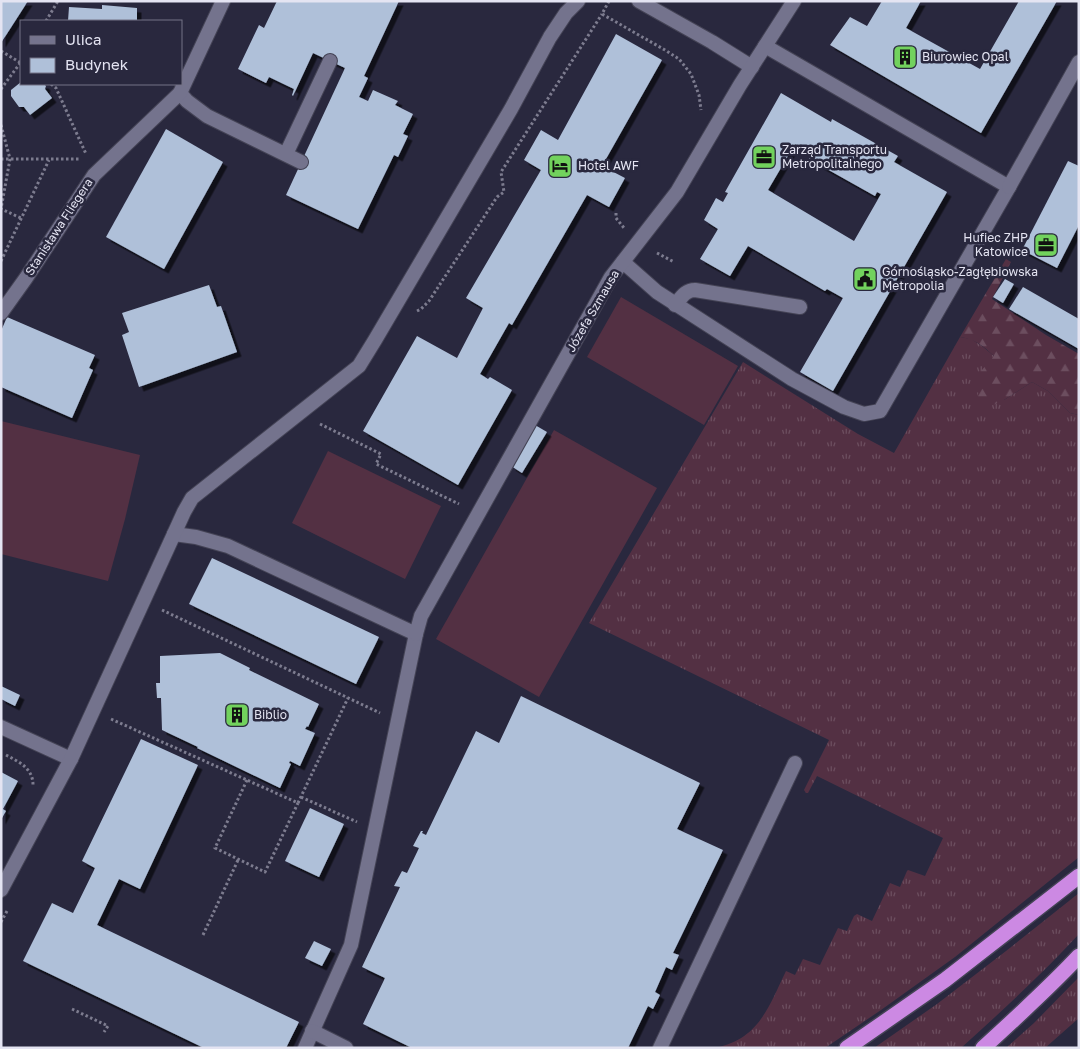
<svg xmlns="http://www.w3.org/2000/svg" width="1080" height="1049" font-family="'Golos Text',sans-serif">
<defs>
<pattern id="grass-tufts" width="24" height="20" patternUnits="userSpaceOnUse" patternTransform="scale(1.25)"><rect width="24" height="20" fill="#533043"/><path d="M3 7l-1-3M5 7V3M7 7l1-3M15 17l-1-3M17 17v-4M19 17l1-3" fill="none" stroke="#6c4e5f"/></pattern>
<pattern id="forest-firs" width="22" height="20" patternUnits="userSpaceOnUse" patternTransform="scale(1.25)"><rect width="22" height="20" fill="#533043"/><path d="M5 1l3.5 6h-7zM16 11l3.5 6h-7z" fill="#6c4e5f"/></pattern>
<filter id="shadow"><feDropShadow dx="4.5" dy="4.5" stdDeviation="0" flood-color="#0009"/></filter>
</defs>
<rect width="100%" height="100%" fill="#29283e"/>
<!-- grass -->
<g fill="url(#grass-tufts)">
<path d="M960,337L971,339L982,346L994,356L1004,400L1032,382L1048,391L1070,413L1079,415V857L955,957L881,1010L825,1048H715C759,1039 768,1008 786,971L795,975L803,959L820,965L838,928L847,931L854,916L857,914L872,921L890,883L900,887L907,871L908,870L925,876L943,838L817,776L808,793H806L804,790L829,740L589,623L743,362L858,434L894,453Z"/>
<path d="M1079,893V934C1042,974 1002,1011 961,1048H874L937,1004L1006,951Z"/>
<polygon points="1079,977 1079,1018 1045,1048 1006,1048 1034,1023"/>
</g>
<!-- forest -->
<path fill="url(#forest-firs)" d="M1006,259L1011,262L992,299L1046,335L1079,354V415L1070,413L1048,391L1032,382L1004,400L975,413L982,370L994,356C983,346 975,339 960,337Z"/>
<!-- pitch -->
<g fill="#533043">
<polygon points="621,297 738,366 704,425 587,357"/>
<polygon points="1,421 140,455 125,519 108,581 1,554"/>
<polygon points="554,430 657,488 539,697 436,639"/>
<polygon points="328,451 441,506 405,579 292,523"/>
</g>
<!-- building -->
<g fill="#afc0d9" fill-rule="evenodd" filter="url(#shadow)">
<polygon points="1,1 28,1 1,43"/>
<polygon points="277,1 399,1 364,76 368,78 359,97 368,101 373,90 398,101 395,105 413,114 403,134 408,136 398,157 394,155 358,229 286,195 345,68 313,53 293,96 292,95 294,89 269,77 266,83 238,69 259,25 264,28"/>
<polygon points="882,1 921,1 906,28 980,69 1019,1 1057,1 981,133 830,45 850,17 867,26"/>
<polygon points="102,5 137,8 137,21 68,21 69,7 102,9"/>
<polygon points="616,34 662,60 602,166 625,178 609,207 587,195 512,325 509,323 480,374 488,379 490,377 512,390 458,485 363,431 417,336 457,358 483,308 466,298 541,170 524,160 541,130 558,140"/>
<polygon points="21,82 21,84 44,84 46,86 45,89 52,98 30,115 24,107 19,107 11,96 11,90"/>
<path d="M781,93L831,122L832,119L898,156L894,162L947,192L833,391L800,372L843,298L827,289L825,291L748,246L730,276L700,259L718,229L704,220L716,198L723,202L728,193L725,192ZM795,144L812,154L809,159L875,196L877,192L881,194L854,241L768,190Z"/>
<polygon points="166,129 223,162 164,269 106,237"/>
<polygon points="1068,161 1079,166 1079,225 1057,268 1022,250"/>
<polygon points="1005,279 1014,284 1003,303 993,297"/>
<polygon points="209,285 217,307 221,306 237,352 139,387 122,335 129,332 122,313"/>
<polygon points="1023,287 1079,319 1079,349 1009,309"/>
<polygon points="7,317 95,355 89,368 93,370 72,418 1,387 1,331"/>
<polygon points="535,425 547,432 522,473 511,466"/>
<polygon points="212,558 379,637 356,684 189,604"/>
<polygon points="220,653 250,668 249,670 319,704 308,727 307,726 305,729 315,733 300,766 290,761 289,763 291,764 280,788 197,748 198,747 162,730 161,698 157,698 156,683 160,683 160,656"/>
<polygon points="1,686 20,695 15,706 1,699"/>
<polygon points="521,696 700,783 677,829 723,850 673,953 679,955 672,970 666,967 655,992 660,995 653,1009 648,1006 628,1048 412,1048 363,1024 385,978 362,967 400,887 394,886 402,871 407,873 419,848 413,846 421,831 423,831 422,833 426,835 476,731 499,743"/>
<polygon points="141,739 198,765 140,889 119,879 97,925 299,1022 286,1048 204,1048 23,961 52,903 73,913 95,868 82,861"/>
<polygon points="1,772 18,781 3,809 6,811 1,820"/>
<polygon points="310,808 344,824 319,877 285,861"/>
<polygon points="314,941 331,949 322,966 305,958"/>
</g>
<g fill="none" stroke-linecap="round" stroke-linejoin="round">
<!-- service casing -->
<g stroke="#444355" stroke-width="16">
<g id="service">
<polyline points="639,1 712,42 752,67"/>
<polyline points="180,93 187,101 207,116 301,162"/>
<polyline points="286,154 330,61"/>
<polyline points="623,262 657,292 792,379 844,407 864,414 880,411 1009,187 765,46"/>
<path d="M675,305C681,298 685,290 695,290L800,307"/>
<polyline points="174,534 196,537 228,546 416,634 351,945 305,1048"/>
<polyline points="416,634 421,616 611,277 677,192 740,85 794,1"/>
<polyline points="1,727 71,759"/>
<polyline points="1,890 71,759 174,534 184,512 192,498 359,366 375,340 511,109 550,37 566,13 578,1"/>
<polyline points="312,1031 346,1048"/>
<polyline points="660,1048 795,763"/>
</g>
</g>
<!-- minor casing -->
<g stroke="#444355" stroke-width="16">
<g id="minor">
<polyline points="1009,187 1079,62"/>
<polyline points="1,313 26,278 94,175 180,93 223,1"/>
</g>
</g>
<!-- motorway casing -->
<g stroke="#444355" stroke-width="18">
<g id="motorway">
<polyline points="847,1048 945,980 1079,876"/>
<path d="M983,1048C1016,1018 1049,988 1079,956"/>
</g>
</g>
<!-- path -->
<g stroke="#7d7c8f" stroke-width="3" stroke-dasharray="2.5 2.5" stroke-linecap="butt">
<polyline points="609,1 602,14 665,50 679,59 691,74 699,95 701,110"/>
<polyline points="46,21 58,1"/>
<polyline points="1,51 21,63"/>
<polyline points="51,84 56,88 86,154"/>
<polyline points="1,89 21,62"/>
<polyline points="1,125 10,159 1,209 21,218"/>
<polyline points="1,159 81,159"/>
<polyline points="616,213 616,218 624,228"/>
<polyline points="657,253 674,262"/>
<polyline points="1,261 49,160"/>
<polyline points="417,311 421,309 429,301 497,197 504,192 501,172 602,14"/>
<polyline points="320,424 381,454 376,464 459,504"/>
<polyline points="162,610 380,713"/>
<polyline points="111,719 298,803 348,698"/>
<path d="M6,755C19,762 33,768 33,785"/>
<polyline points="247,780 215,848 265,872 298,803"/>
<polyline points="301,797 357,822"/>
<polyline points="1,922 7,911"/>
<polyline points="203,935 238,860"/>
<polyline points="72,1009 108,1026 104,1032"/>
</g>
<!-- service -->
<use href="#service" stroke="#74738d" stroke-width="14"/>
<!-- minor -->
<use href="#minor" stroke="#74738d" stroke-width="14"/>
<!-- motorway -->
<use href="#motorway" stroke="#cc89e3" stroke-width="15"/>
</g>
<!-- icons -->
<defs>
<g id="building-square" transform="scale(1.25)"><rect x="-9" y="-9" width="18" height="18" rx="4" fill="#72d25d" stroke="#29283e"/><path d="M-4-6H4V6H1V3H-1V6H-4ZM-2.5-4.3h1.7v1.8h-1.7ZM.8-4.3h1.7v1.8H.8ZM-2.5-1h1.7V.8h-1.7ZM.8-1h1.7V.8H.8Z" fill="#111"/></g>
<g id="office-square" transform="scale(1.25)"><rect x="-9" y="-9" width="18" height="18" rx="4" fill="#72d25d" stroke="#29283e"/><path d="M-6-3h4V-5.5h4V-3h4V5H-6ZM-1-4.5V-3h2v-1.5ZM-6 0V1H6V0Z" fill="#111"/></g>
<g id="hotel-square" transform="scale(1.25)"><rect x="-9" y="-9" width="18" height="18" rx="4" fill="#72d25d" stroke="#29283e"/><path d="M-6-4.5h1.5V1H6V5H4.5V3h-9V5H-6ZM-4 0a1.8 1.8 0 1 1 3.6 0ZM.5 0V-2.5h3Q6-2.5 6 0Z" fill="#111"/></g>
<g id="civic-square" transform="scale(1.25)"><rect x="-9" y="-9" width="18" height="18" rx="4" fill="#72d25d" stroke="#29283e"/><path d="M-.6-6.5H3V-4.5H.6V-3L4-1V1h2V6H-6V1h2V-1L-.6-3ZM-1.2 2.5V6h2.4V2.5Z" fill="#111"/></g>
</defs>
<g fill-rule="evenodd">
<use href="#building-square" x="905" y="57"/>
<use href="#office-square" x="764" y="157"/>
<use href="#hotel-square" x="560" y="166"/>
<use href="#office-square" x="1046" y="245"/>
<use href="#civic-square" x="865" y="279"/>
<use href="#building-square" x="237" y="715"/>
</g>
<g text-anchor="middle" stroke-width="5" stroke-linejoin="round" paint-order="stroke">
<!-- poi labels -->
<g font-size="12" fill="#e4e4f2" stroke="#29283e" text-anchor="start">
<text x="922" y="61">Biurowiec Opal</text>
<text x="782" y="154">Zarząd Transportu<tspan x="782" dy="14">Metropolitalnego</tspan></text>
<text x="578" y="170">Hotel AWF</text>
<text x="1028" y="242" text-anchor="end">Hufiec ZHP<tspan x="1028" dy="14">Katowice</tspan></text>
<text x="882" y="276">Górnośląsko-Zagłębiowska<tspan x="882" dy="14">Metropolia</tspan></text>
<text x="254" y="719">Biblio</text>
</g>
<!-- street labels -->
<g font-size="12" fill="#e4e4f2" stroke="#29283e">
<text transform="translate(59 227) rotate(-57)" y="4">Stanisława Fliegera</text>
<text transform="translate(593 311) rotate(-60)" y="4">Józefa Szmausa</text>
</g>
</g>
<!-- border -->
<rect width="1080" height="1049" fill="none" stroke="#e4e4f2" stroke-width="5"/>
<!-- legend -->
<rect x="20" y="20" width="162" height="65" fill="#29283e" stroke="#747386"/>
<rect x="30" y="36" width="25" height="8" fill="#74738d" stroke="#747386"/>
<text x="65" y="45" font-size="15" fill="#e4e4f2">Ulica</text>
<rect x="30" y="58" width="25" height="15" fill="#afc0d9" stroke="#747386"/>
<text x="65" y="70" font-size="15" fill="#e4e4f2">Budynek</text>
</svg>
